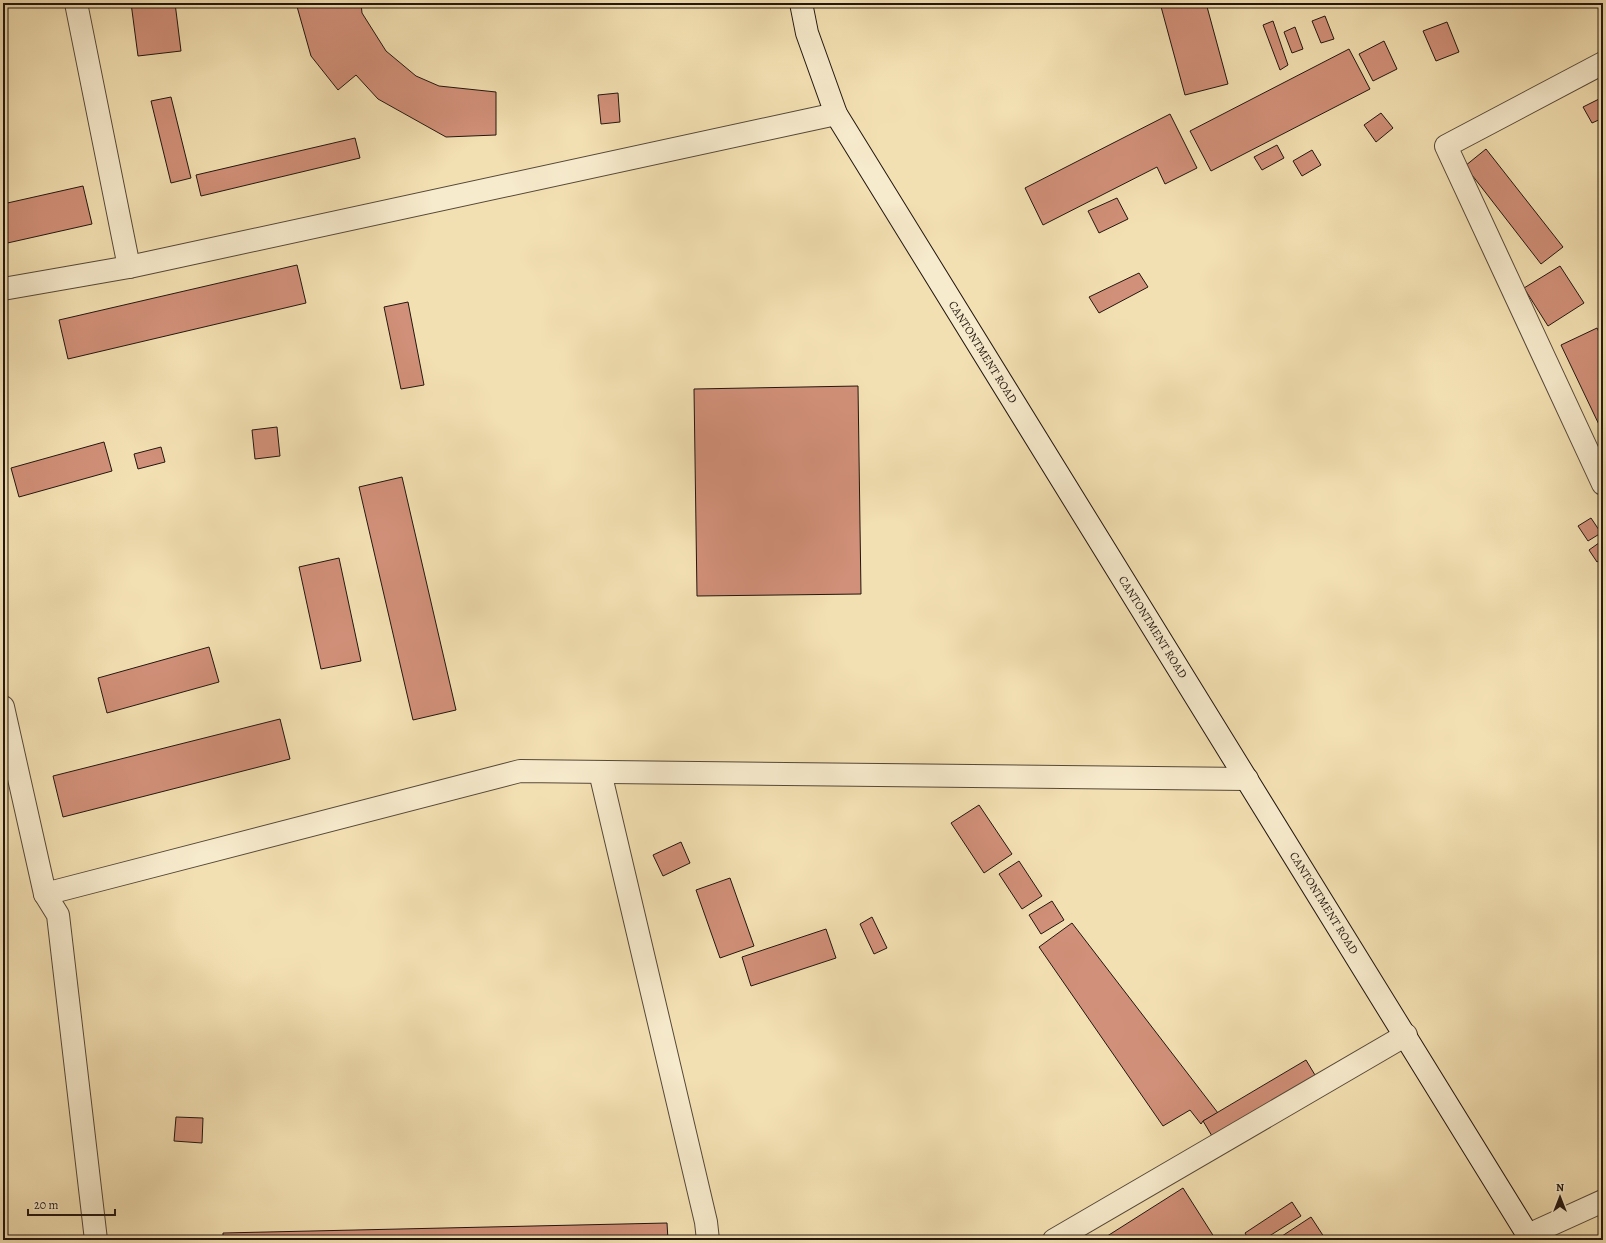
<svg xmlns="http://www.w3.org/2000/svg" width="1606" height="1243" font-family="Alegreya,serif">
<rect width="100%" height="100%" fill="#f3e0b2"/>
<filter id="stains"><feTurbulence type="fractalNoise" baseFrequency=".005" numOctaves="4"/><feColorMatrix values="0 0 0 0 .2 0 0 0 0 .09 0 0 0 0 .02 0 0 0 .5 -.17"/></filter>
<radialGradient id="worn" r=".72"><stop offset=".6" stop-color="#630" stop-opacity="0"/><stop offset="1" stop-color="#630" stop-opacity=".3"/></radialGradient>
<!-- building -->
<g fill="#d19079" stroke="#22160f">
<polygon points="131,3 175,3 181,51 138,56"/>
<polygon points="296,3 361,3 362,13 386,51 416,76 439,86 496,92 496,135 446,137 378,99 356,75 338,90 311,56"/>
<polygon points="1160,3 1206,3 1228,84 1185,95"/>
<polygon points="1325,16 1334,39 1321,43 1312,21"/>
<polygon points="1273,21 1288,65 1280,70 1263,25"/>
<polygon points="1447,22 1459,52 1436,61 1423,31"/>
<polygon points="1295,27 1303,49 1292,53 1284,32"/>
<polygon points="1384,41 1397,69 1373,81 1359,54"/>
<polygon points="1349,49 1370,89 1211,171 1190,131"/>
<polygon points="618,93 620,122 601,124 598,95"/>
<polygon points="171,97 191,178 171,183 151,101"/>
<polygon points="1603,97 1603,118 1592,123 1583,107"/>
<polygon points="1381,113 1393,128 1376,142 1364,125"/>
<polygon points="1170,114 1197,168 1165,184 1157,167 1043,225 1025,188"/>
<polygon points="355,138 360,158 201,196 196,175"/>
<polygon points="1277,145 1284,158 1262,170 1254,157"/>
<polygon points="1486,149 1563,247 1541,264 1465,166"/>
<polygon points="1312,150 1321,165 1302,176 1293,161"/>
<polygon points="83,186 92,224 3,244 3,204"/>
<polygon points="1117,198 1128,219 1099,233 1088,211"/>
<polygon points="297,265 306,303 68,359 59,320"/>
<polygon points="1560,266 1584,303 1548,326 1524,288"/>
<polygon points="1139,273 1148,287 1099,313 1089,297"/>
<polygon points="408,302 424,385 401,389 384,307"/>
<polygon points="1597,328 1603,340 1603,433 1561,345"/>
<polygon points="858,386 861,594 697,596 694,389"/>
<polygon points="277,427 280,456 255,459 252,430"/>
<polygon points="104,442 112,471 19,497 11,468"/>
<polygon points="161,447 165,462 138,469 134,454"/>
<polygon points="402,477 456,710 413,720 359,487"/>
<polygon points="1591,518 1601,533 1588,541 1578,526"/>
<polygon points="1603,540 1603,558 1597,562 1589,550"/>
<polygon points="339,558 361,661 321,669 299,567"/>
<polygon points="209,647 219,682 107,713 98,678"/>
<polygon points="280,719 290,759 63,817 53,776"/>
<polygon points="979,805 1012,854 984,873 951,823"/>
<polygon points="681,842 690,863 663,876 653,855"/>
<polygon points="1019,861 1042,896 1022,909 999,874"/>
<polygon points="730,878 754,946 720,958 696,890"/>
<polygon points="1052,901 1064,920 1041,934 1029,915"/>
<polygon points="872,917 887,948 874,954 860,924"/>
<polygon points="1072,923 1218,1113 1203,1121 1201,1124 1190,1110 1163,1126 1039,947"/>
<polygon points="826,929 836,958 751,986 742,957"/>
<polygon points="1306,1060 1318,1080 1215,1141 1203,1121"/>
<polygon points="176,1117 203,1118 202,1143 174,1141"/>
<polygon points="1183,1188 1216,1240 1101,1240"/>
<polygon points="1292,1202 1301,1216 1263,1240 1249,1240 1245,1233"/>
<polygon points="1311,1217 1326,1240 1276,1240"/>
<polygon points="667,1223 668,1240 223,1240 223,1233"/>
</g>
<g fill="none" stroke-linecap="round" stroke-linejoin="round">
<!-- street casing -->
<g stroke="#564838" stroke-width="24">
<g id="street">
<polyline points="76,3 129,267"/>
<polyline points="1603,63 1446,146 1603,484"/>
<polyline points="3,289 129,267 836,114"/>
<polyline points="3,707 45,894 520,771 1247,779"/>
<polyline points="600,772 706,1222 708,1240"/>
<polyline points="45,894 58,915 96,1240"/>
<polyline points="1528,1235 1603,1201"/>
<polyline points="1054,1240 1406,1035"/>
</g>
</g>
<!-- secondary casing -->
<g stroke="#22160f" stroke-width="24">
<polyline id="secondary" points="801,3 807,33 836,114 1531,1240"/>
</g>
<!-- street -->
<use href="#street" stroke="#f7ebcd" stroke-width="22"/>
<!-- secondary -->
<use href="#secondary" stroke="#f7ebcd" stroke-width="22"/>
</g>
<g text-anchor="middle" stroke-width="3.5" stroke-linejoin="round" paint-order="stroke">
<!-- street labels -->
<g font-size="12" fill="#22160f" stroke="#f7ebcd">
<text transform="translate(983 352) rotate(58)" y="4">CANTONTMENT ROAD</text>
<text transform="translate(1153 627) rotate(58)" y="4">CANTONTMENT ROAD</text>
<text transform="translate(1324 903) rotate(58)" y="4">CANTONTMENT ROAD</text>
</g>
</g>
<!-- margin -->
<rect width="1606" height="1243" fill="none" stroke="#f3e0b2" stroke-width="16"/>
<rect x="4" y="4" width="1598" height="1235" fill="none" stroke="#22160f" stroke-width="2"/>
<rect x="8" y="8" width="1590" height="1227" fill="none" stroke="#22160f"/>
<!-- north arrow -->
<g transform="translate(1560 1197)" stroke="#f7ebcd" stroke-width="3" paint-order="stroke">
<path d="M0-3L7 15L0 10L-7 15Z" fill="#22160f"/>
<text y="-6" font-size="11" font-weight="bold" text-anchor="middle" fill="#22160f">N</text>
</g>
<!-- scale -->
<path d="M28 1209v6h87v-6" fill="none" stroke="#22160f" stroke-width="2"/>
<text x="34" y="1209" font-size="12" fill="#22160f" stroke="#f7ebcd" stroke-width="3" paint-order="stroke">20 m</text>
<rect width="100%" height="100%" filter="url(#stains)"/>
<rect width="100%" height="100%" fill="url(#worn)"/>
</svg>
